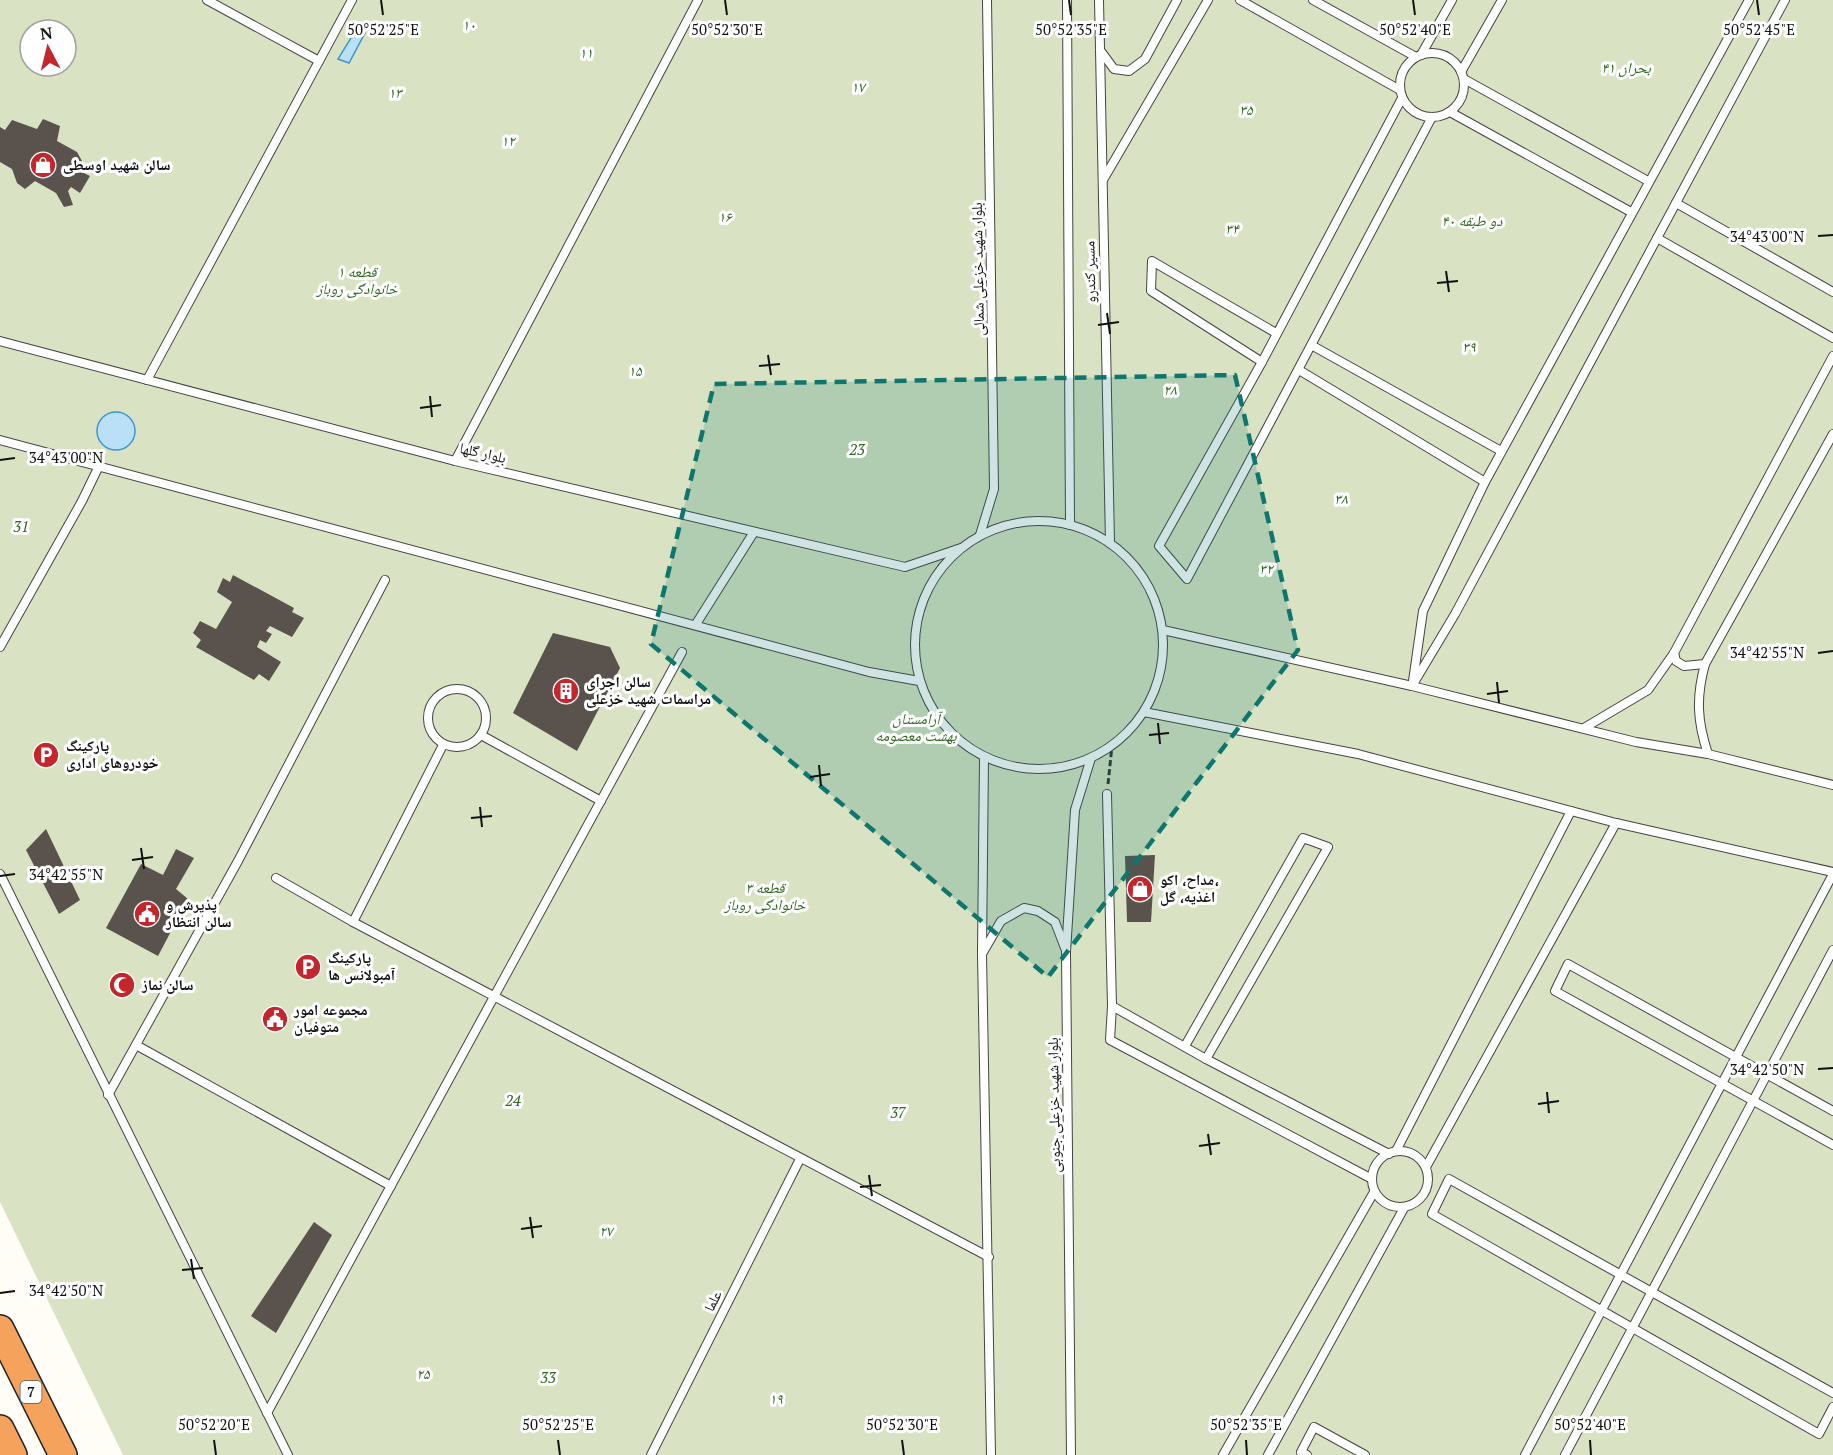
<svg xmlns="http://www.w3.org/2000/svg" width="1833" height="1455" font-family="'PT Serif','Noto Naskh Arabic',serif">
<rect width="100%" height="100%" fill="#fffdf5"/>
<!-- cemetery -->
<path fill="#d9e3c4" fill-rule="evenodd" d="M0,0H1833V1455H123L0,1202ZM30,30H66V66H30Z"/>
<!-- water -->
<g fill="#b9e0f7" stroke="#3f96cf" stroke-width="1.5">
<polygon points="357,28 365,33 349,63 338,59"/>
<circle cx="116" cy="431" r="19"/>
</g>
<!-- building -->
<g fill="#5a524d">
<polygon points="43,119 60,126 57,141 77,152 82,161 80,171 90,176 80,193 71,187 68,191 73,205 64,207 56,193 35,181 25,189 17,183 12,169 0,162 0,127 5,130 12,120 37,129"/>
<polygon points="233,575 294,608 292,612 304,618 292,637 270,626 266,631 272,634 266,643 260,640 257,647 281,662 269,681 259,674 254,680 196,647 201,640 193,633 200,621 216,629 232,602 217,592 223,578 230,582"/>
<polygon points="553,633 610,647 620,668 577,751 513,713"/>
<polygon points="46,829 80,900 59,914 26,850"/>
<polygon points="176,849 194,858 176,889 188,899 158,956 106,928 141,864 163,875"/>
<polygon points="1155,855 1151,922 1127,922 1125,856"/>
<polygon points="314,1222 332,1235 276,1333 251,1316"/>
</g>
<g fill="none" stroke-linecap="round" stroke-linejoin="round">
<!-- service casing -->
<g stroke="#444" stroke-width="10">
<g id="service">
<polyline points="207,0 319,61"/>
<polyline points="1067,0 1070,525"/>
<polyline points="1099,0 1110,543"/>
<polyline points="1240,0 1400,90"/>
<polyline points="1313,0 1416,57"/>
<polyline points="1100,50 1114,69 1129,71 1145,59 1177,0"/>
<circle cx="1432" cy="85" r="32"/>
<polyline points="1421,55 1452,0"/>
<polyline points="1461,72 1502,0"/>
<polyline points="1464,79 1648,181"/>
<polyline points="1402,98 1262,362 1159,546 1187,579 1432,117"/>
<polyline points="1450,112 1631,212"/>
<polyline points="1103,180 1208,0"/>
<polyline points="1676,203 1833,292"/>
<polyline points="1657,238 1833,338"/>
<polyline points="0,341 455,461 905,567 961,548"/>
<polyline points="1313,346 1501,451"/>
<polyline points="1262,362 1151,291 1152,261 1276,333"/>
<polyline points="1299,370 1485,482"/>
<polyline points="147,380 352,0"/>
<polyline points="0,440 869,672 919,681"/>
<polyline points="455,461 698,0"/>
<circle cx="1039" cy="645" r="124"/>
<polyline points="980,535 994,489 987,0"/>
<polyline points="696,624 754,532"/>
<polyline points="1163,630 1412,686 1636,742 1708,754 1833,785"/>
<polyline points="0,647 82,501 98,468"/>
<polyline points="1674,653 1676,661 1684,666 1705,664"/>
<polyline points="1413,681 1423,611 1485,482 1749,0"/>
<polyline points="1412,686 1455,614 1785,0"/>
<circle cx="457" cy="718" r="29"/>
<polyline points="1144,712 1358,754 1616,823 1833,872"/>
<polyline points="1584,728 1648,690 1674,653 1833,356"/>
<polyline points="481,735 601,801"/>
<path d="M1708,754C1697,721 1696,697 1705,664L1833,434"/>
<polyline points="984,758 982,954 991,1455"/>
<polyline points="1107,794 1112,1006"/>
<polyline points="0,874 288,1455"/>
<polyline points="276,878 353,922 989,1257"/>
<polyline points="353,922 443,745"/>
<polyline points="982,954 1001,921 1024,908 1038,911 1055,922 1065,948"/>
<polyline points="136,1045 391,1186"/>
<polyline points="1185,1046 1303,838 1328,847 1206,1059"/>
<polyline points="108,1095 238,861 385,580"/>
<polyline points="1833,1111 1568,964 1555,991 1833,1145"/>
<polyline points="1396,1151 1571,811"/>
<circle cx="1400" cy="1179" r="28"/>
<polyline points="1426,1167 1616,823"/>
<polyline points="1372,1179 1110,1040 1112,1006 1206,1059 1389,1154"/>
<polyline points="1833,1393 1449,1179 1432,1214 1819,1434 1833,1407"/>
<polyline points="267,1413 682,652"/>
<polyline points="651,1455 800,1159"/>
<polyline points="1071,1455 1066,952 1075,810 1091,758"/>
<polyline points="1223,1455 1374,1192"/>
<polyline points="1268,1455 1404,1208"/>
<polyline points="1307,1455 1301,1452 1314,1427 1365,1455"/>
<polyline points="1525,1455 1833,874"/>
<polyline points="1565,1455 1833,950"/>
</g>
</g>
<!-- motorway casing -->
<g stroke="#222" stroke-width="30">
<g id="motorway">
<polyline points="0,1329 63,1455"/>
<polyline points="0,1429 13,1455"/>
</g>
</g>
<!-- path -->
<polyline stroke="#333" stroke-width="3" stroke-dasharray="6 3" stroke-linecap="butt" points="1108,784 1112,746"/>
<!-- service -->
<use href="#service" stroke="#fff" stroke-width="8"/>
<!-- motorway -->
<use href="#motorway" stroke="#f5a25d" stroke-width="27"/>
</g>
<!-- marked area -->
<path fill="#0f766e" fill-opacity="0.2" stroke="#0f766e" stroke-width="4.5" stroke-dasharray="12 8" stroke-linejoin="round" d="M1235,375L1298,650L1048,977L651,644L714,384Z"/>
<!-- ticks -->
<path fill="none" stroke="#111" stroke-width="2" d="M381,0L383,15M725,0L727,15M1069,0L1071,15M1413,0L1415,15M1757,0L1759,15M1818,236L1833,235M1446,271L1449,292M1437,283L1458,281M1107,313L1110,334M1098,325L1119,322M768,355L771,375M759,366L780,364M430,396L432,417M420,408L441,405M0,460L15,458M1818,653L1833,651M1497,682L1499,703M1487,694L1508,691M1158,723L1160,744M1149,735L1169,733M819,765L821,786M810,777L830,774M480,807L482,827M471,818L492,816M141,848L144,869M132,860L153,857M0,876L15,874M1818,1069L1833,1068M1547,1092L1549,1113M1538,1104L1559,1101M1208,1134L1211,1155M1199,1146L1220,1143M869,1175L872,1196M860,1187L881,1185M530,1217L533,1238M521,1229L542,1226M191,1259L194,1279M182,1270L203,1268M0,1293L15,1291M214,1440L216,1455M558,1440L560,1455M902,1440L904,1455M1246,1440L1247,1455M1590,1440L1591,1455"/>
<!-- icons -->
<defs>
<g id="shop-disc" transform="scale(1.35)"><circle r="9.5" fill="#c4262e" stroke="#fff"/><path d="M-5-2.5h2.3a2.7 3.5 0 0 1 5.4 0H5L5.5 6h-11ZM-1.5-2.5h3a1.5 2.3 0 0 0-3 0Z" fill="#fff"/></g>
<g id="building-disc" transform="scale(1.35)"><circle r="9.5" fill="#c4262e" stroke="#fff"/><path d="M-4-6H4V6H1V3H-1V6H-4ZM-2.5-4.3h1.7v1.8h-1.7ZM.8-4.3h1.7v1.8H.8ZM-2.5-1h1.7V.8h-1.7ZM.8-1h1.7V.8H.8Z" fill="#fff"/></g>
<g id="parking-disc" transform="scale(1.35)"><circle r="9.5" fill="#c4262e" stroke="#fff"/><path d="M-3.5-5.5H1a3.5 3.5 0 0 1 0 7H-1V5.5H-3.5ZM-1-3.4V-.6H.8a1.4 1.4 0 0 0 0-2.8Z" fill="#fff"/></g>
<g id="civic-disc" transform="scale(1.35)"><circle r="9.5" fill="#c4262e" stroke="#fff"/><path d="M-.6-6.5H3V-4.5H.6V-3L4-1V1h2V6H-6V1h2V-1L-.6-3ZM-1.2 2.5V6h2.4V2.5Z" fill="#fff"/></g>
<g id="mosque-disc" transform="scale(1.35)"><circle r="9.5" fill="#c4262e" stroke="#fff"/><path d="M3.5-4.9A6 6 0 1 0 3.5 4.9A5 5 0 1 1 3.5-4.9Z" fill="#fff"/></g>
</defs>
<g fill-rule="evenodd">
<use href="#shop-disc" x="43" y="165"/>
<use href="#building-disc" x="566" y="691"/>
<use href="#parking-disc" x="46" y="755"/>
<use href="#shop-disc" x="1140" y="889"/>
<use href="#civic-disc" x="147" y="914"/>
<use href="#parking-disc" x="308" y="967"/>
<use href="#mosque-disc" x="122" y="985"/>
<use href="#civic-disc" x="275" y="1019"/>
</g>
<g text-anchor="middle" stroke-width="6" stroke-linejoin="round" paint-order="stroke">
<!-- shield labels -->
<rect fill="#fff" stroke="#585858" stroke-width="1.5" x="20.5" y="1381" width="21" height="22" rx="4.5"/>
<g font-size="14" font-weight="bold" fill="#111">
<text x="31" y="1397">7</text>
</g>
<!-- park labels -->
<g font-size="15" font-style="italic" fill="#2f6b1f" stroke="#fff">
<text x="469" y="30">۱۰</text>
<text x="586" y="58">۱۱</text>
<text x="1626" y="73">۴۱ بحران</text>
<text x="858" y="92">۱۷</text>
<text x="395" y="98">۱۳</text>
<text x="1246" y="115">۳۵</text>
<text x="508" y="146">۱۲</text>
<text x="725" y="222">۱۶</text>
<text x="1472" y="226">۴۰ دو طبقه</text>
<text x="1232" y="234">۳۴</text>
<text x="357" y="277">قطعه ۱<tspan x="357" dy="17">خانوادگی روباز</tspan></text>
<text x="1469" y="352">۳۹</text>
<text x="635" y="376">۱۵</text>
<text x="1170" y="395">۲۸</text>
<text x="857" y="455">23</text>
<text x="1341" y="504">۳۸</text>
<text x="21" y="532">31</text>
<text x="1266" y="574">۳۲</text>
<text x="916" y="724">آرامستان<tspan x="916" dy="17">بهشت معصومه</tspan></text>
<text x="765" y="893">قطعه ۳<tspan x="765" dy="17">خانوادگی روباز</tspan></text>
<text x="513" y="1106">24</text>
<text x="898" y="1118">37</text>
<text x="606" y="1236">۲۷</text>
<text x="423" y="1379">۲۵</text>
<text x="548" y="1383">33</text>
<text x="776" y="1404">۱۹</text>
</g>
<!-- poi labels -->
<g font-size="15" font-weight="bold" fill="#111" stroke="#fff" text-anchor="start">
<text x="63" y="170">سالن شهید اوسطی</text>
<text x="586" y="687">سالن اجرای<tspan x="586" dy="17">مراسمات شهید خزعلی</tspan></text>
<text x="66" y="751">پارکینگ<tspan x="66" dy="17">خودروهای اداری</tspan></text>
<text x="1160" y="885">مداح، اکو،<tspan x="1160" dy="17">اغذیه، گل</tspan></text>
<text x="166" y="910">پذیرش و<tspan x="166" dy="17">سالن انتظار</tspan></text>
<text x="328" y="963">پارکینگ<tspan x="328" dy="17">آمبولانس ها</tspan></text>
<text x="142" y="990">سالن نماز</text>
<text x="294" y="1015">مجموعه امور<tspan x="294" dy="17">متوفیان</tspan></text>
</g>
<!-- street labels -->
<g font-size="15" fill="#111" stroke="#fff">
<text transform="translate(978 269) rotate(-91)" y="5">بلوار شهید خزعلی شمالی</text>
<text transform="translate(1090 272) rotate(-91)" y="5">مسیر کندرو</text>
<text transform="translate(483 453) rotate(13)" y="5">بلوار گلها</text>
<text transform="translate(1054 1105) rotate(-91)" y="5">بلوار شهید خزعلی جنوبی</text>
<text transform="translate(713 1301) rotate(-63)" y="5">علما</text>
</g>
</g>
<g font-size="15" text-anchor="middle" fill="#111" stroke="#fff" stroke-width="6" stroke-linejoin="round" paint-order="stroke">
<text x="383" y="35">50°52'25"E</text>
<text x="727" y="35">50°52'30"E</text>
<text x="1071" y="35">50°52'35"E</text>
<text x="1415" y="35">50°52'40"E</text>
<text x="1759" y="35">50°52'45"E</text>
<text x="1767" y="242">34°43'00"N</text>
<text x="66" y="463">34°43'00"N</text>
<text x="1767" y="658">34°42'55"N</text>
<text x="66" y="880">34°42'55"N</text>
<text x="1767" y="1075">34°42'50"N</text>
<text x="66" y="1296">34°42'50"N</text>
<text x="214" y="1430">50°52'20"E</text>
<text x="558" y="1430">50°52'25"E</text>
<text x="902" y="1430">50°52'30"E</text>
<text x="1246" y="1430">50°52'35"E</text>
<text x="1590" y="1430">50°52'40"E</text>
</g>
<!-- north arrow -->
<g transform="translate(48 48) rotate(353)"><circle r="28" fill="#ffffff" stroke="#a0a0a0" stroke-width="1.5"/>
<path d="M0-4.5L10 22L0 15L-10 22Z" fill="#c4262e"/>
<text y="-9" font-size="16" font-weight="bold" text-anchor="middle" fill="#111111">N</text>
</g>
</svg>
